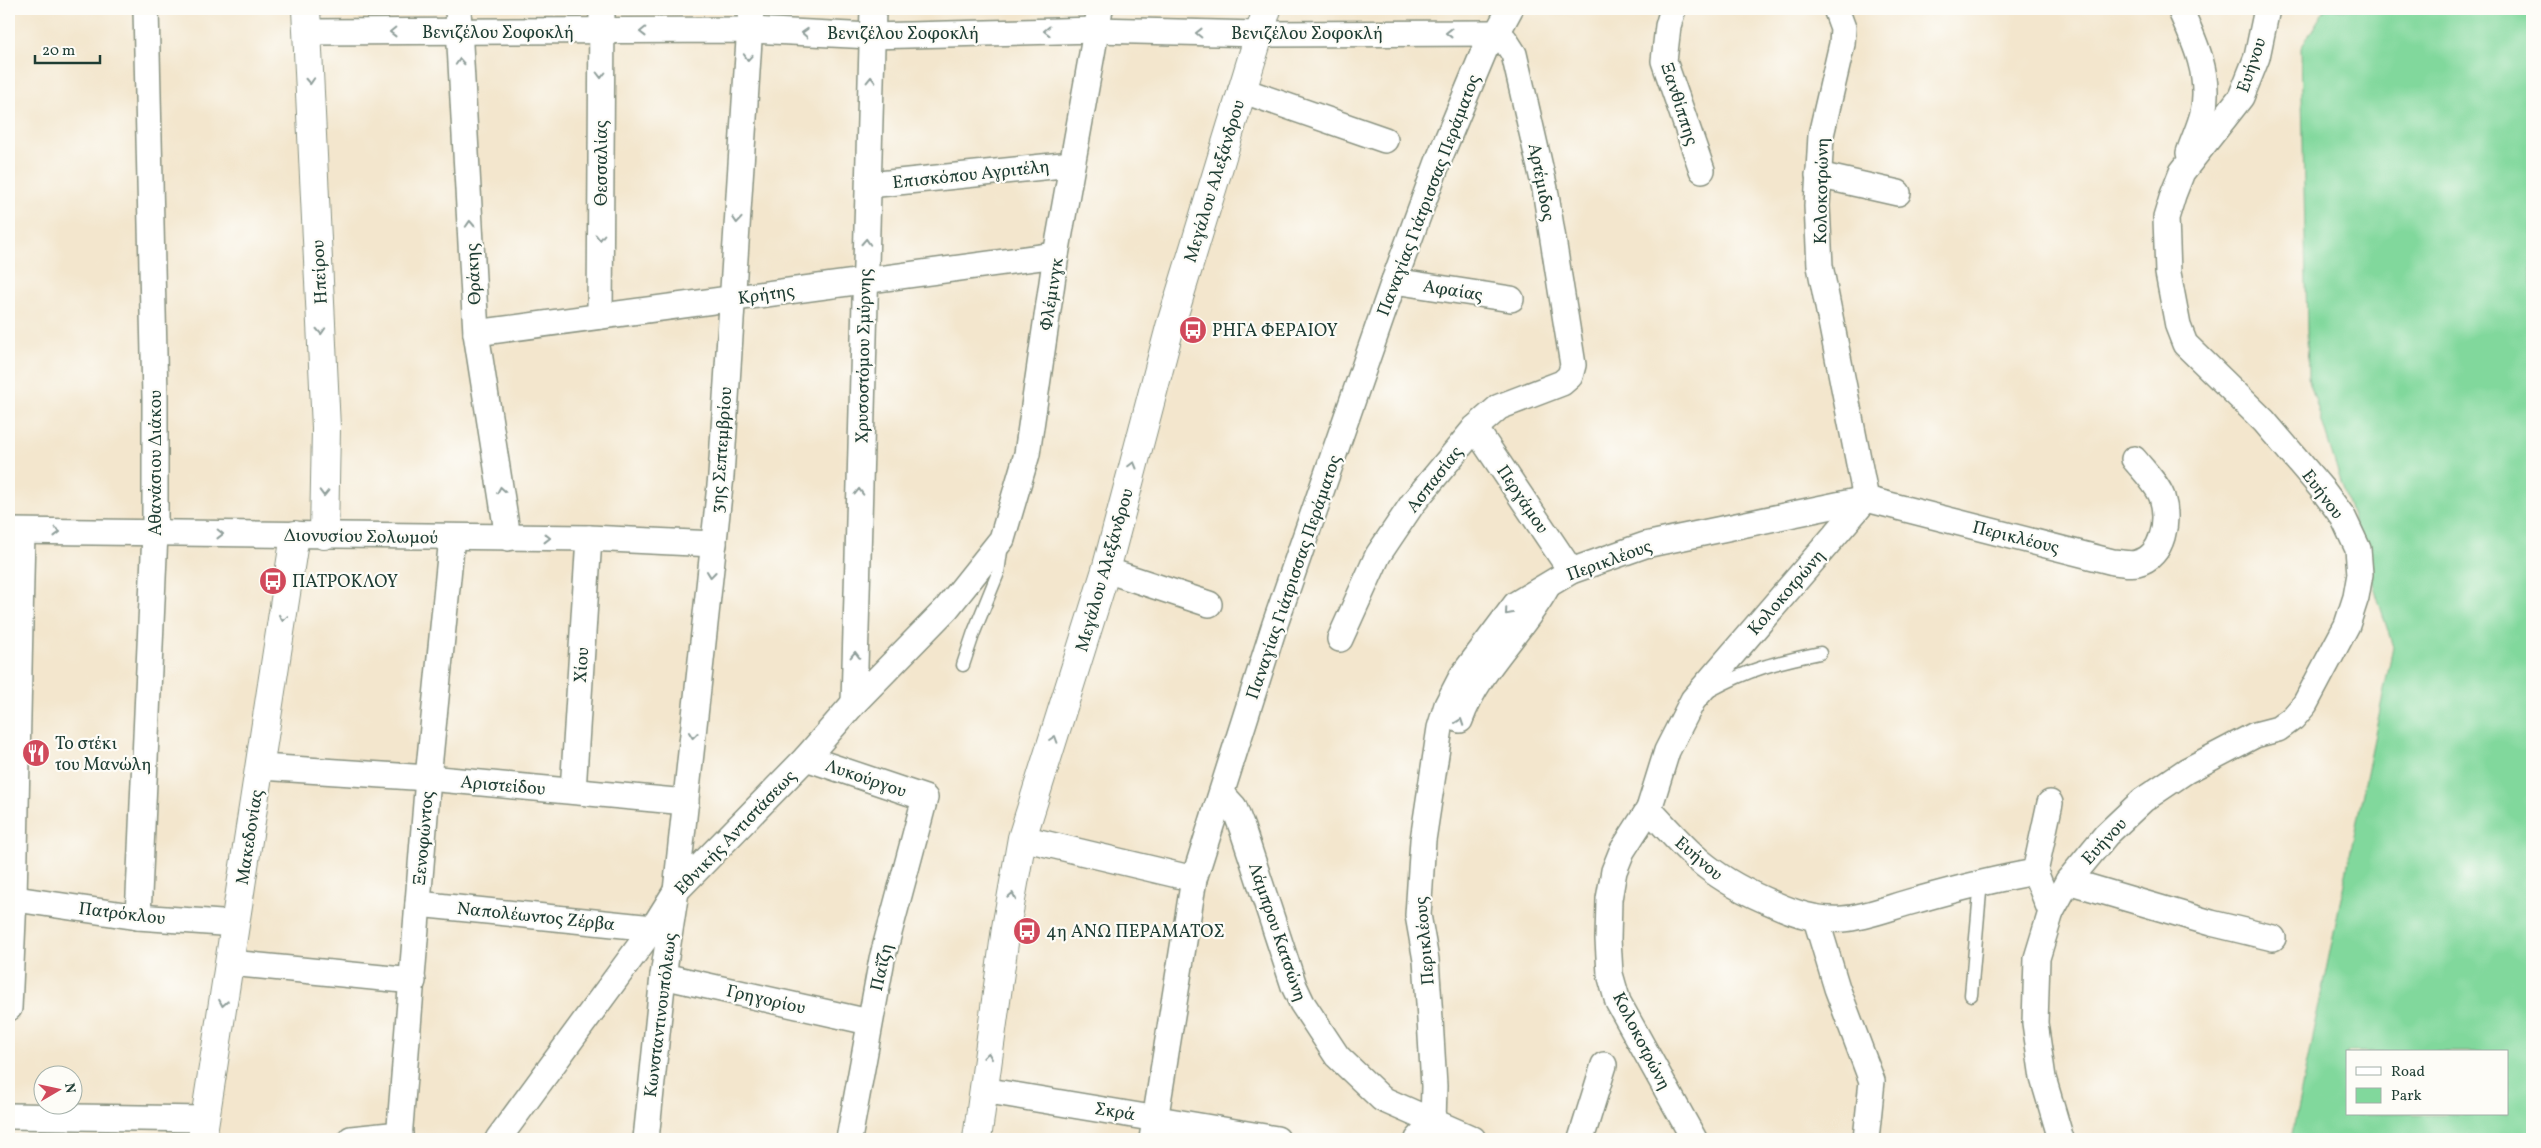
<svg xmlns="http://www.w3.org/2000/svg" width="2541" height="1148" font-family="Vollkorn,serif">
<rect width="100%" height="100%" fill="#fdfcf7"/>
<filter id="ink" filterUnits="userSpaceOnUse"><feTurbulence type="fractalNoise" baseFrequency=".02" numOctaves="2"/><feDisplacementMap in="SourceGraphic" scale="10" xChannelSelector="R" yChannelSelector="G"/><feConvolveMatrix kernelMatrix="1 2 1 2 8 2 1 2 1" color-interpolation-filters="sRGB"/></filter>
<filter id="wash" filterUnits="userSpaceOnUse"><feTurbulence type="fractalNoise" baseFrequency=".0096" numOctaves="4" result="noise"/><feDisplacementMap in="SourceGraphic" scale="20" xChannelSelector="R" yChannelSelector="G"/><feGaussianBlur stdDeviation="1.12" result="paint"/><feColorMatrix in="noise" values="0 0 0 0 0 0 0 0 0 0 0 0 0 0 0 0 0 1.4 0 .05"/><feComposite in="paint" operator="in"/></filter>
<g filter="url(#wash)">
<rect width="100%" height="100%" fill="#f3e6cd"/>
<!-- green -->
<path fill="#81d89c" stroke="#508a68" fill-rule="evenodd" d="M2325,9H2532V1139H2291L2393,647L2308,377L2301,48ZM2347,1052H2507V1114H2347Z"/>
</g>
<g filter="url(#ink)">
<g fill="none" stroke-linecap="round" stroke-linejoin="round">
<!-- service casing -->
<g stroke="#899280" stroke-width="15">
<g id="service">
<polyline points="963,665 974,632 998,573 1002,544"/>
<path d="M1711,690C1749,669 1777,662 1820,653"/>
<polyline points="1971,995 1981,881"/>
</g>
</g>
<!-- minor casing -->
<g stroke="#899280" stroke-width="28">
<g id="minor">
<polyline points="458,9 476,333 508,538"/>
<polyline points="1673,9 1668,26 1664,61 1702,170"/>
<path d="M2180,9C2195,42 2211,76 2203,113C2200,127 2193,140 2189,153"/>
<polyline points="308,32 750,30 871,36 1096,30 1258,34 1497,33"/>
<polyline points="1241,90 1385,140"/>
<polyline points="1818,175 1898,193"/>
<polyline points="869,185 1072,164"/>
<polyline points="1394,281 1511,299"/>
<polyline points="600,316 602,9"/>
<polyline points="476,333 1056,255"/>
<polyline points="1475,428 1571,571"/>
<polyline points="9,531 589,538 714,544"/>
<polyline points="1106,570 1209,604"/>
<polyline points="1340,639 1378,555 1413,503 1475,428 1499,407 1562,383 1570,376 1573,365 1545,189 1514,54 1505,40 1497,33"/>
<polyline points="854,703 873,9"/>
<path d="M1460,720C1478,669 1521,634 1547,587"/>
<polyline points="806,758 925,798 882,959 849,1139"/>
<polyline points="261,767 428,778 686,802"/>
<polyline points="573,791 589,538"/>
<polyline points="1222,794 1234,807 1242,828 1294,986 1302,1003 1337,1056 1382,1099 1473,1139"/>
<path d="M1649,809C1692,857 1713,879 1774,904C1796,914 1818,921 1843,919C1868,917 1893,906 1917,900C1956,889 1994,879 2035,872L2051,912L2037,958L2035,1023L2043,1078L2061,1139"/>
<polyline points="1022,838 1194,879"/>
<polyline points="2035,872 2050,803"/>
<polyline points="2068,881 2211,923 2273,938"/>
<polyline points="9,898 138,917 235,924"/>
<polyline points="418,904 653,928"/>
<polyline points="2051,912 2068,881 2106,835 2143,800 2186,771 2255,735 2278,729 2293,718 2305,704 2347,625 2356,597 2360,574 2358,549 2343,517 2322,489 2264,421 2185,344 2178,326 2168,273 2166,218 2173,195 2182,172 2241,97 2257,57 2267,9"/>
<polyline points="138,917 155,533 155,397 146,9"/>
<polyline points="1816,919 1837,988 1872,1081 1866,1139"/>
<polyline points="230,963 413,981"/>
<polyline points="663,976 869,1022"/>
<polyline points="9,1008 14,898 22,532"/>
<polyline points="983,1090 1277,1139"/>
<polyline points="9,1116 205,1119"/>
<polyline points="351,1139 400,1134"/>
<polyline points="399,1139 428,778 452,537"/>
<polyline points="498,1139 653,928 676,891 806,758 854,703 947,608 1002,539 1027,454 1056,255 1100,9"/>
<polyline points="646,1139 663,976 676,891 721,476 751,9"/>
<polyline points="1152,1139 1194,879 1275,624 1394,281 1439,159 1485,49 1497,33 1510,9"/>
<path d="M1418,1139L1433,1123L1434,1086L1429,1003L1426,960L1418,915L1423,840L1440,728L1447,705L1462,676L1516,604L1571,571L1645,545L1866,499L2113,562C2120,562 2130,565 2137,563C2164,557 2169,519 2162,497C2157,484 2143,470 2134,459"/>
<polyline points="1581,1139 1604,1065"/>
<polyline points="1694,1139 1618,1002 1610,974 1608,939 1609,899 1614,871 1622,851 1649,809 1667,751 1693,700 1866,499 1820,266 1817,206 1821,135 1842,44 1843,28 1836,9"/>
</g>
</g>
<!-- tertiary casing -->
<g stroke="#899280" stroke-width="30">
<g id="tertiary">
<polyline points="306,9 326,428 324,535"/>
<polyline points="202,1139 295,535"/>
<polyline points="977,1139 1006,928 1022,838 1106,570 1170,327 1267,9"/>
</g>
</g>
<!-- service -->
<use href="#service" stroke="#fff" stroke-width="12"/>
<!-- minor -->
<use href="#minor" stroke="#fff" stroke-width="25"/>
<!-- tertiary -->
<use href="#tertiary" stroke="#fff" stroke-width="28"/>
</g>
<!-- one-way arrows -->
<defs><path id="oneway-chevron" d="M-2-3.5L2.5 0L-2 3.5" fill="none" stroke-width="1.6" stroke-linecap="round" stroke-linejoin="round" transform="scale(1.25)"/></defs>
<g stroke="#8f9e9a">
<use href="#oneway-chevron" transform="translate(1047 31) rotate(179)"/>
<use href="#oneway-chevron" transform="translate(393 32) rotate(179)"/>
<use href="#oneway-chevron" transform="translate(643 32) rotate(179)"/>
<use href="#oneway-chevron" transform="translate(805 33) rotate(-177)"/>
<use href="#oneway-chevron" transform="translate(1199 33) rotate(-179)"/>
<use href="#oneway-chevron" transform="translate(1449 33) rotate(180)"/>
<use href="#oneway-chevron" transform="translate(748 57) rotate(94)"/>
<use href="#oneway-chevron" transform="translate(460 62) rotate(-93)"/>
<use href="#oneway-chevron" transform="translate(601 75) rotate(90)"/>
<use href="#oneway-chevron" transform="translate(871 80) rotate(-89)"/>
<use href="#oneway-chevron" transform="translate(310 81) rotate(87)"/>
<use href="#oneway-chevron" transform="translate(737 220) rotate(94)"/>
<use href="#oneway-chevron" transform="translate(470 224) rotate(-93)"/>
<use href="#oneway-chevron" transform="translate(600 237) rotate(90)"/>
<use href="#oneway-chevron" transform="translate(866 242) rotate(-87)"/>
<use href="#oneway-chevron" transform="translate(321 331) rotate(87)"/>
<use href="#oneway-chevron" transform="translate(1133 465) rotate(-75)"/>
<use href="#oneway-chevron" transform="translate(501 490) rotate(-99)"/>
<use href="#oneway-chevron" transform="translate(859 492) rotate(-89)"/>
<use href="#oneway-chevron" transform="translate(324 493) rotate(91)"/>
<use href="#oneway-chevron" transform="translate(57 532) rotate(1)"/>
<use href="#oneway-chevron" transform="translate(220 534) rotate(1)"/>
<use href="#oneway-chevron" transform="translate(547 538)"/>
<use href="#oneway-chevron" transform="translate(711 574) rotate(96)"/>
<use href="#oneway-chevron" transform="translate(1508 612) rotate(131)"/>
<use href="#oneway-chevron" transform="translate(283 618) rotate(98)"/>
<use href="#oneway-chevron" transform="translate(855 655) rotate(-89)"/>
<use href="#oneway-chevron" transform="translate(1460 722) rotate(-70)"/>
<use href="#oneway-chevron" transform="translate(693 735) rotate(96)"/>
<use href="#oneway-chevron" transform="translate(1054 739) rotate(-72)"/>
<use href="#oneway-chevron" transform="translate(1012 896) rotate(-80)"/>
<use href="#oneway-chevron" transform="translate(223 1003) rotate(100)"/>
<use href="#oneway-chevron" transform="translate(988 1056) rotate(-82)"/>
</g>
</g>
<!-- icons -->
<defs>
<g id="bus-disc" transform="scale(1.4375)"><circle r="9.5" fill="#d1495b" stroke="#fdfcf7"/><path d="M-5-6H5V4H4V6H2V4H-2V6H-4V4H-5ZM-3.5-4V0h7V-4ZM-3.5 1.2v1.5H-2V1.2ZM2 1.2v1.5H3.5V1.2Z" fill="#fff"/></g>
<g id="restaurant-disc" transform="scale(1.4375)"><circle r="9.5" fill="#d1495b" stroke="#fdfcf7"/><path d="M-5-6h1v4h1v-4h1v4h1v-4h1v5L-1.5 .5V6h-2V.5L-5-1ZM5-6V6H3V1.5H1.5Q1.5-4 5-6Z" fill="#fff"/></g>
</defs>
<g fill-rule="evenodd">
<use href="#bus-disc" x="1193" y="330"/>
<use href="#bus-disc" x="273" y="581"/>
<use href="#restaurant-disc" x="36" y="753"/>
<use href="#bus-disc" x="1027" y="931"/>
</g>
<g text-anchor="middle" stroke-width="4.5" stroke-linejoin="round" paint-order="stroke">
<!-- street labels -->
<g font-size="18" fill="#1f3d34" stroke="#fdfcf7">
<text x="498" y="38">Βενιζέλου Σοφοκλή</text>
<text x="903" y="39">Βενιζέλου Σοφοκλή</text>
<text x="1307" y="39">Βενιζέλου Σοφοκλή</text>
<text transform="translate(2251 65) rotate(-71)" y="6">Ευήνου</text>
<text transform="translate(1680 104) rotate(72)" y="6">Ξανθίππης</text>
<text transform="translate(601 163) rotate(-90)" y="6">Θεσσαλίας</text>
<text transform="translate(971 174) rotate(-6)" y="6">Επισκόπου Αγριτέλη</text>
<text transform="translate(1214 181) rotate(-73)" y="6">Μεγάλου Αλεξάνδρου</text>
<text transform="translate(1542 182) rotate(79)" y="6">Αρτέμιδος</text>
<text transform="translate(1821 191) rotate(-89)" y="6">Κολοκοτρώνη</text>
<text transform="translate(1428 195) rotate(-69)" y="6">Παναγίας Γιάτρισσας Περάματος</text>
<text transform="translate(319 272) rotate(-93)" y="6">Ηπείρου</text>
<text transform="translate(473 274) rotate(-93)" y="6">Θράκης</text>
<text transform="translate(1453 290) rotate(9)" y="6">Αφαίας</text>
<text transform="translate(766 294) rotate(-8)" y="6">Κρήτης</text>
<text transform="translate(1051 294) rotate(-81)" y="6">Φλέμινγκ</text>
<text transform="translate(863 356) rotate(-89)" y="6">Χρυσοστόμου Σμύρνης</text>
<text transform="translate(721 450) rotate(-86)" y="6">3ης Σεπτεμβρίου</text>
<text transform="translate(155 463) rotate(-90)" y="6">Αθανάσιου Διάκου</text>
<text transform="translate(1434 479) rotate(-52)" y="6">Ασπασίας</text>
<text transform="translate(2323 494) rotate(53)" y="6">Ευήνου</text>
<text transform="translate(1523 499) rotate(56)" y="6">Περγάμου</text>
<text transform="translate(361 536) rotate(1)" y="6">Διονυσίου Σολωμού</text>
<text transform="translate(2016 537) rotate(14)" y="6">Περικλέους</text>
<text transform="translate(1609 560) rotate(-20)" y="6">Περικλέους</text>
<text transform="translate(1104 570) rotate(-74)" y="6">Μεγάλου Αλεξάνδρου</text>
<text transform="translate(1293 577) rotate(-71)" y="6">Παναγίας Γιάτρισσας Περάματος</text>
<text transform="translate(1786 592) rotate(-49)" y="6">Κολοκοτρώνη</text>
<text transform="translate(581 665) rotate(-86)" y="6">Χίου</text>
<text transform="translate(866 778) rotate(19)" y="6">Λυκούργου</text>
<text transform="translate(503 785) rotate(5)" y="6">Αριστείδου</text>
<text transform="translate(735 832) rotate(-46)" y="6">Εθνικής Αντιστάσεως</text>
<text transform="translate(249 837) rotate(-81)" y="6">Μακεδονίας</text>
<text transform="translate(423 838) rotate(-85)" y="6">Ξενοφώντος</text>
<text transform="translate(2104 841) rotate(-47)" y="6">Ευήνου</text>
<text transform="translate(1699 858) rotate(41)" y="6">Ευήνου</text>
<text transform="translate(122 913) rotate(7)" y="6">Πατρόκλου</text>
<text transform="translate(536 916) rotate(6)" y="6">Ναπολέωντος Ζέρβα</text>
<text transform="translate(1278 932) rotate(71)" y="6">Λάμπρου Κατσώνη</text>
<text transform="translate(1424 941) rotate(-95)" y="6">Περικλέους</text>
<text transform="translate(881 967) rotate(-77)" y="6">Παΐζη</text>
<text transform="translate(766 999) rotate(13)" y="6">Γρηγορίου</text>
<text transform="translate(660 1015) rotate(-83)" y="6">Κωνσταντινουπόλεως</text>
<text transform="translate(1642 1041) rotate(63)" y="6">Κολοκοτρώνη</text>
<text transform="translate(1115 1111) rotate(9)" y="6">Σκρά</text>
</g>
<!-- poi labels -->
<g font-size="18" fill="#1f3d34" stroke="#fdfcf7" text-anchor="start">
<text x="1212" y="336">ΡΗΓΑ ΦΕΡΑΙΟΥ</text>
<text x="292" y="587">ΠΑΤΡΟΚΛΟΥ</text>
<text x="55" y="749">Το στέκι<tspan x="55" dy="21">του Μανώλη</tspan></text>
<text x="1046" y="937">4η ΑΝΩ ΠΕΡΑΜΑΤΟΣ</text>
</g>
</g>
<!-- margin -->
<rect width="2541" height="1148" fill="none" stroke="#fdfcf7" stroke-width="30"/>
<!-- legend -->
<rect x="2346" y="1050" width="162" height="65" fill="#fdfcf7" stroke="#a4b0a9"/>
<rect x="2356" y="1067" width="25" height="8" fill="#ffffff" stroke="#a4b0a9"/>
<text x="2391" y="1076" font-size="15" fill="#1f3d34">Road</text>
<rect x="2356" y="1088" width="25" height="15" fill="#81d89c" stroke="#a4b0a9"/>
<text x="2391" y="1100" font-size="15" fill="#1f3d34">Park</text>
<!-- north arrow -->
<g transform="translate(58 1090) rotate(81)"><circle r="24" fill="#fdfcf7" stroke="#a4b0a9"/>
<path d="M0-4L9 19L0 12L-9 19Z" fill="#d1495b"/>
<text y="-8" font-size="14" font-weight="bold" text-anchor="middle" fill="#1f3d34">N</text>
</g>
<!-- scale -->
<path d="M35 55v8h65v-8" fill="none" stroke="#1f3d34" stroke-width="2.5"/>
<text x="42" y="55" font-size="15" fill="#1f3d34" stroke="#fdfcf7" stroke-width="4" paint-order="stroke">20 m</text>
</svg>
